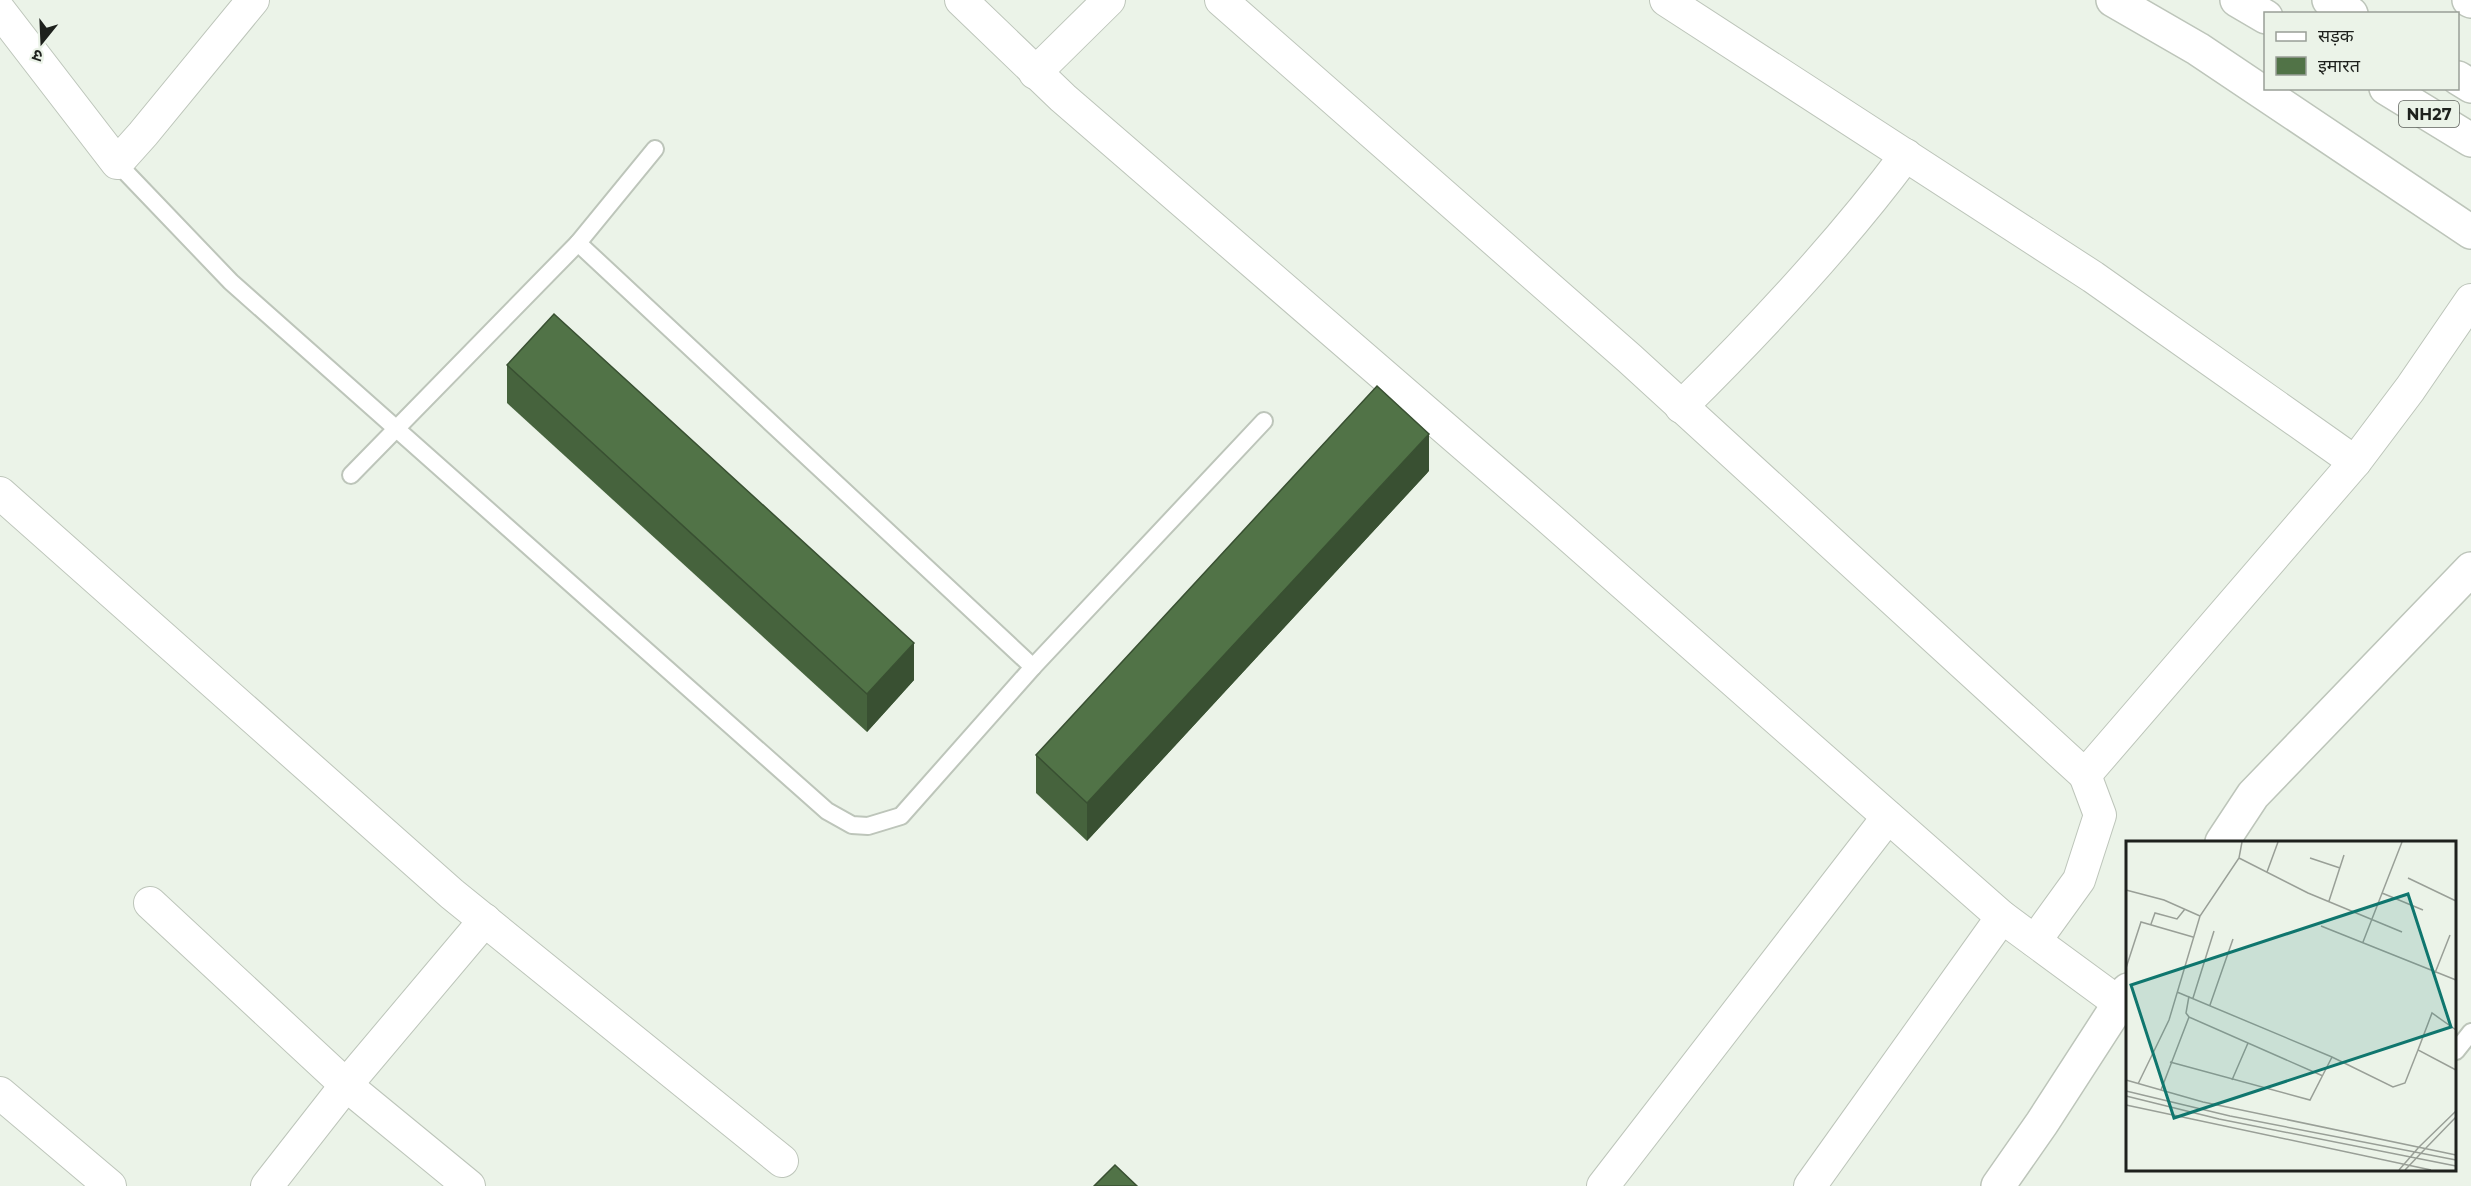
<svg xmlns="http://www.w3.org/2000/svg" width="2471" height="1186" font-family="Montserrat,'Noto Sans Devanagari',sans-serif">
<rect width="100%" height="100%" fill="#ebf3e8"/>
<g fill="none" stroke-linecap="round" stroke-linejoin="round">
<!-- lane casing -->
<g stroke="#bdc5ba" stroke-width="20">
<g id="lane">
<polyline points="117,163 231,282 827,811 852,825 868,826 901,816 1033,667 1264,421"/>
<polyline points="578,243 1033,667"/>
<polyline points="351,475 578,243 655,149"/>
<polyline points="2456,1051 2471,1032"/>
</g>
</g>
<!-- street casing -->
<g stroke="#bdc5ba" stroke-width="34">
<g id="street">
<polyline points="961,0 1063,98 1543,513 2002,917 2119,1003"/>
<polyline points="1221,0 1629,358 2085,775 2355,462 2410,389 2471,300"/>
<polyline points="1666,0 2093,277 2355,462"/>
<polyline points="0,11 117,163 143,134 253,0"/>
<polyline points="1035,73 1109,0"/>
<path d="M1681,407C1761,328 1839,245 1906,155"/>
<polyline points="0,493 452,894 782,1161"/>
<polyline points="150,903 346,1085 469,1186"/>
<polyline points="2035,941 2079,880 2100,815 2085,775"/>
<polyline points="0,1093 110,1186"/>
<polyline points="267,1186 346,1085 485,920"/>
<polyline points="1603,1186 1888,817"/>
<polyline points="1810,1186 2002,917"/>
</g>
</g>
<!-- secondary casing -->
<g stroke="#bdc5ba" stroke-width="36">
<g id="secondary">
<polyline points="2113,0 2198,49 2471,232"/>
<polyline points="2469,0 2471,1"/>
<polyline points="2222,842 2253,795 2471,569"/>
<polyline points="1998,1186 2042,1123 2128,990"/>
</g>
</g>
<!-- highway casing -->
<g stroke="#bdc5ba" stroke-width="36">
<g id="highway">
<polyline points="2237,0 2266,17"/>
<polyline points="2329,0 2351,14"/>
<polyline points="2458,78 2471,86"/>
<polyline points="2386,88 2471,140"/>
</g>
</g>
<!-- lane -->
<use href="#lane" stroke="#fff" stroke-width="16"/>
<!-- street -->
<use href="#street" stroke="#fff" stroke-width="32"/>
<!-- secondary -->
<use href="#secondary" stroke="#fff" stroke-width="33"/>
<!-- highway -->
<use href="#highway" stroke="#fff" stroke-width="33"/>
</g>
<!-- wall -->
<g fill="#46633d">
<polygon points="507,365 914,680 867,732 507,403"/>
<polygon points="1429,471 1087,841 1036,793 1036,755"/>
</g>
<!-- shaded-wall -->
<g fill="#395032">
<polygon points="1429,434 1429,471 1087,841 1087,803"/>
<polygon points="914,643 914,680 867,732 867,694"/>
</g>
<!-- building -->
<g fill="#517347" stroke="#395032" stroke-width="1.5">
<polygon points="554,314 914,643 867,694 507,365"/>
<polygon points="1377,386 1429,434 1087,803 1036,755"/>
<polygon points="1115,1165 1137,1186 1094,1186"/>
</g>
<g text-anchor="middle" stroke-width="5" stroke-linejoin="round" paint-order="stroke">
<!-- shield labels -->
<rect fill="#ebf3e8" stroke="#5c605a" stroke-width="1.5" x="2399" y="101" width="60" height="26" rx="4.5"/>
<g font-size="16" font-weight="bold" fill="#1e211d">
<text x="2429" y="120">NH27</text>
</g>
</g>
<!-- overview -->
<g transform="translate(2126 841)">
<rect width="330" height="330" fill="#ebf3e8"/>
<path fill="none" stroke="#999f97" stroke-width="1.5" d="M113,17L182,52L276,91M184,17L214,27M141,31L152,1M282,37L330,60M0,49L38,59L74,75M256,52L297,69M203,60L218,14M25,83L29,72L51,78L59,68M195,85L330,139M237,101L276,1M0,127L15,81L67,96M309,132L324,94M51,151L206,216L267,246L279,242L292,209M63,155L60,172L63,176M67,157L88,90M84,164L107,98M330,189L306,172L292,209L330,229M44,221L184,259L206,216M0,239L77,261L330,314M106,239L122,202M12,243L43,179L74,75L113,17L116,1M35,249L63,176L197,235M0,250L104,275L330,319M0,255L93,278L330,325M0,264L305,329M293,306L330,270M299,308L330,276M273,329L293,306M279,329L299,308"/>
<path fill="#0f766e" fill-opacity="0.15" stroke="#0f766e" stroke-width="3" d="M282,53L325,186L48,277L5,144Z"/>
<rect width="330" height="330" fill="none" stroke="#1e211d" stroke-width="3"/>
</g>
<!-- legend -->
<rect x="2264" y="12" width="195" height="78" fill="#ebf3e8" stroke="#999f97" stroke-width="1.5"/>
<rect x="2276" y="32" width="30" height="9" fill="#ffffff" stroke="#999f97" stroke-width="1.5"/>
<text x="2318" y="42" font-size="18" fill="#1e211d">सड़क</text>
<rect x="2276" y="57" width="30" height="18" fill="#517347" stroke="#999f97" stroke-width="1.5"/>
<text x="2318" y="72" font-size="18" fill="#1e211d">इमारत</text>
<!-- north arrow -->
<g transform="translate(42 42) rotate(198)" stroke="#ebf3e8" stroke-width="4.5" paint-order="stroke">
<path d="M0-4.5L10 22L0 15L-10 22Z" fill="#1e211d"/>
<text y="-9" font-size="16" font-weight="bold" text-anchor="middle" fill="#1e211d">उ</text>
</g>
</svg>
